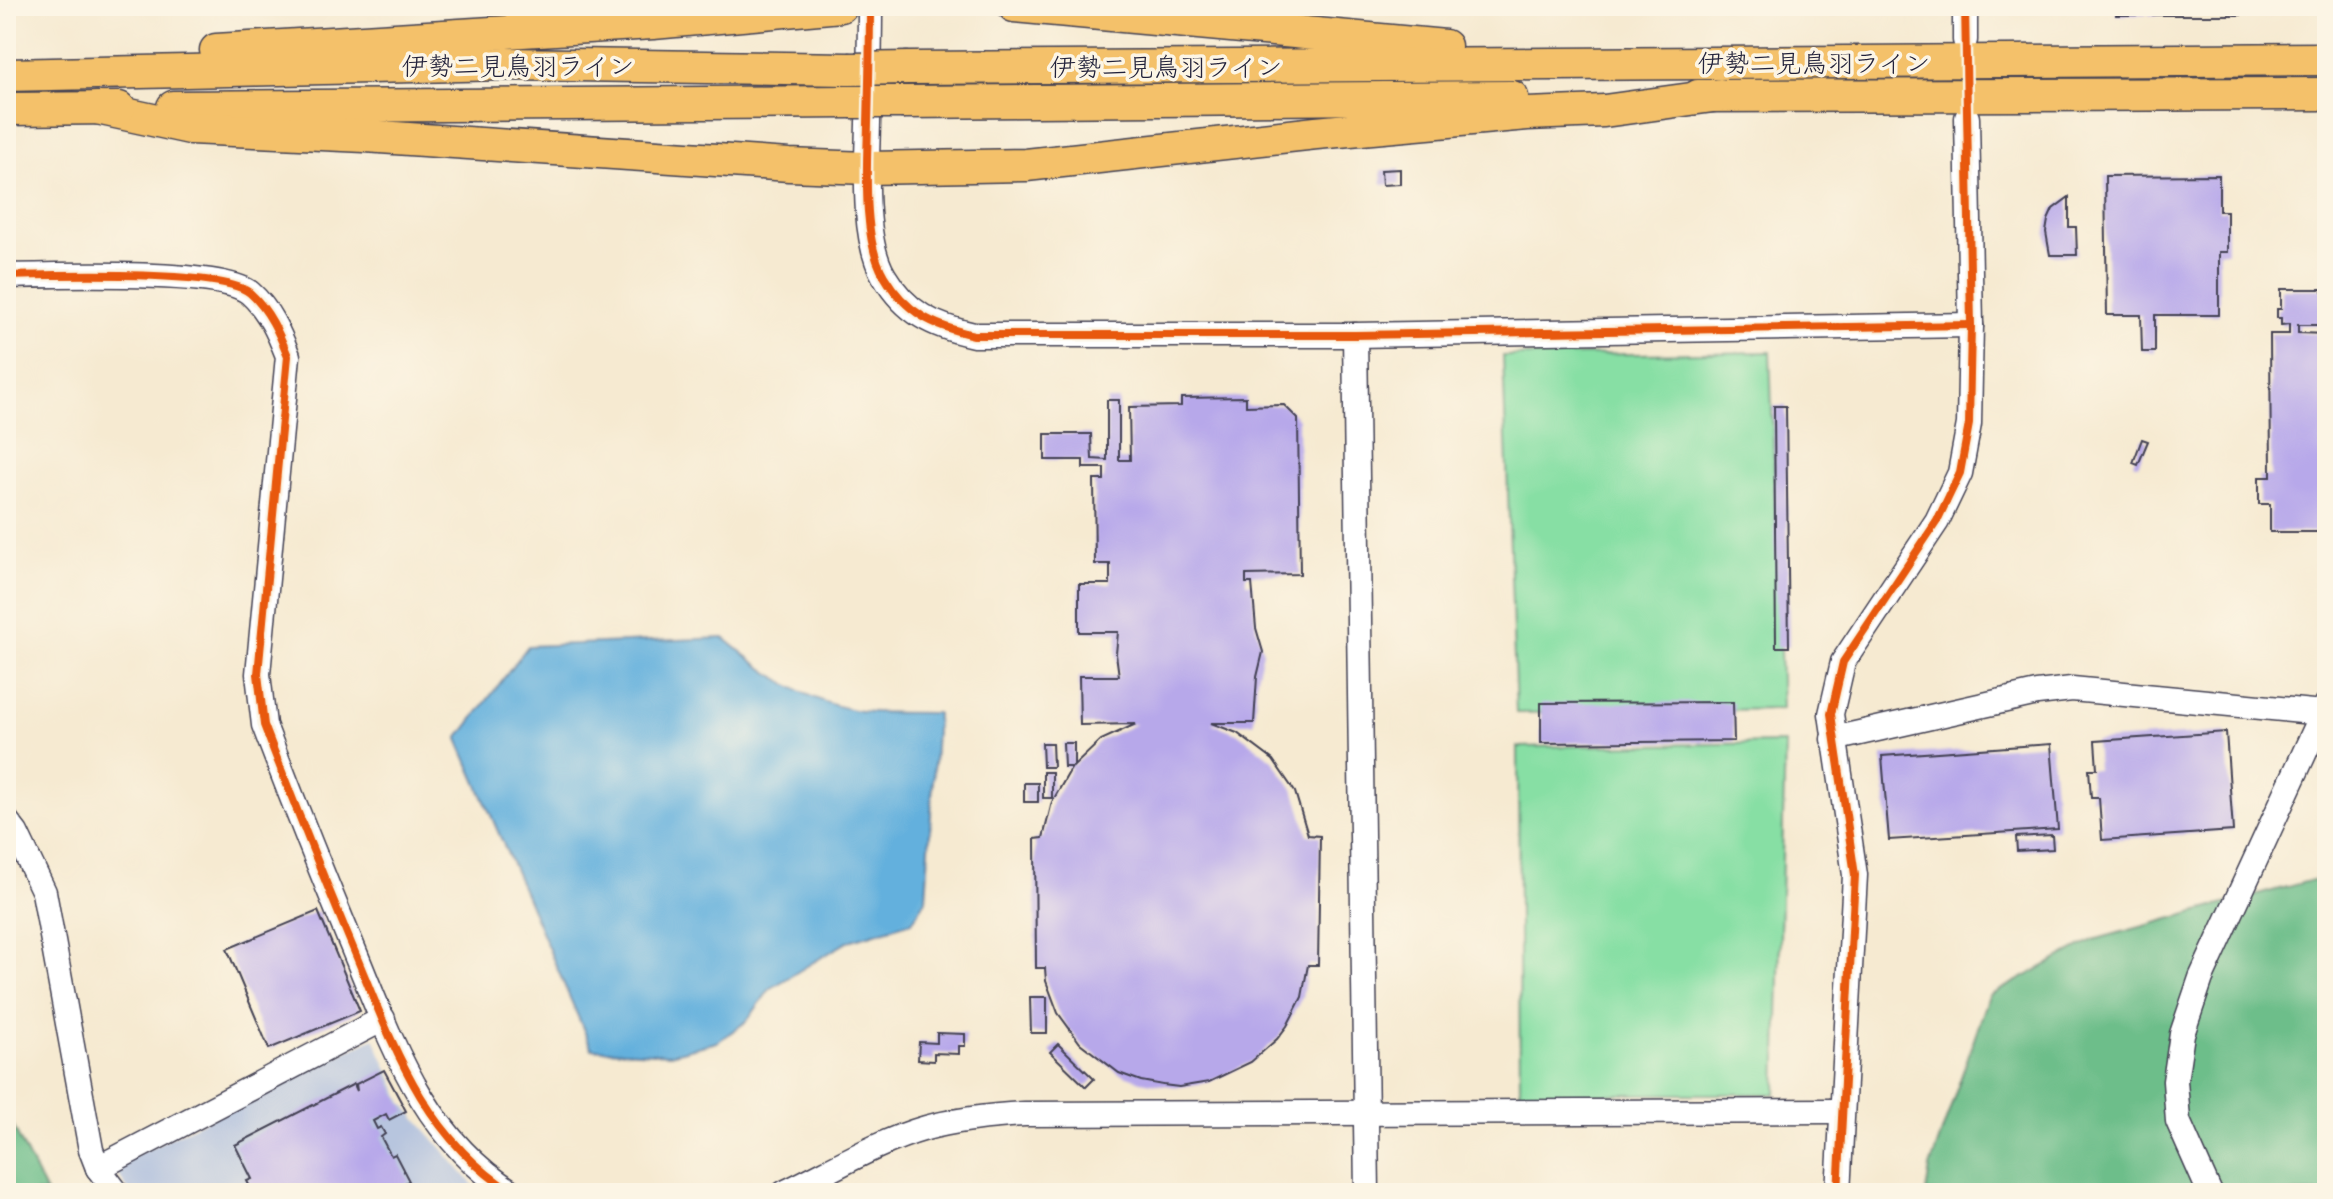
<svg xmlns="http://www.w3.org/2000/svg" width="2333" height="1199" font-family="Pangolin,'Klee One',sans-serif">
<rect width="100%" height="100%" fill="#fcf5e5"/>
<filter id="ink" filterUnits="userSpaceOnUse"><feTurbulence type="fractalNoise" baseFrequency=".0125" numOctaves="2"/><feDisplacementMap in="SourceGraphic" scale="16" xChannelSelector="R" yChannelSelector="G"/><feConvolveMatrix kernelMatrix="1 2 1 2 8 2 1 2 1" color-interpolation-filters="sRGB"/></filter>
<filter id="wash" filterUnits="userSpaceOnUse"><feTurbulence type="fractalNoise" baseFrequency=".006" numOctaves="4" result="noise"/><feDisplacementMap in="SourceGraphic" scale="32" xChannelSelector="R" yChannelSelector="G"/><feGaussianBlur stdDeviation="1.8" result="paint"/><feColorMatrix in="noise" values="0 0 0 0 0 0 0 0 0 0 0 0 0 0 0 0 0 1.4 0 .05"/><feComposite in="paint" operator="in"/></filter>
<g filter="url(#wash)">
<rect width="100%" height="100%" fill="#f6ead1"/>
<!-- industrial -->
<polygon fill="#b7c5de" points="374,1038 403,1103 473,1185 486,1193 130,1193 113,1166"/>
<!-- green -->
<g fill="#87dfa4" stroke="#548070" stroke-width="2">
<polygon points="1770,352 1782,709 1516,713 1503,356"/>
<polygon points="1785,743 1776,1094 1520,1094 1518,747"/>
</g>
<!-- forest -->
<g fill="#6dbe8a" stroke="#487062" stroke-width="2">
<polygon points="2327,876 2327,1193 1926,1193 1930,1167 1989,996 2093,940"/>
<polygon points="6,1059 11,1122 46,1193 6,1193"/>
</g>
<!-- water -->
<path fill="#64b0dd" stroke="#43698c" stroke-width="2" d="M724,638C765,672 806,703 861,711C885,714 912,712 937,713L926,900L912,922L849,941L807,966L770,989L747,1021L717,1042L670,1054L592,1049L458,739L528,646Z"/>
<g id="blocks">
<!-- building -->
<g fill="#b7a8ea">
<rect x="2116" y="6" width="30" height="9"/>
<rect x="2149" y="6" width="92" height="9"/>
<polygon points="1400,169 1400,184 1382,185 1381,170"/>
<polygon points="2219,175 2219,211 2227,211 2227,252 2219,252 2219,315 2155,315 2155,352 2142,352 2141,315 2107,315 2105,176"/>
<polygon points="2069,197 2069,227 2076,227 2077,255 2050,255 2046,232 2048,220 2053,209"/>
<polygon points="2281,289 2323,289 2324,325 2298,325 2298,333 2327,334 2327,532 2270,532 2270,504 2259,504 2259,477 2271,477 2270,334 2289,334 2289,324 2281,325 2281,318 2277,318 2277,309 2281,309"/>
<polygon points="1246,397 1246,406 1284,405 1298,419 1300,574 1246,575 1246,583 1252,583 1256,628 1263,652 1257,677 1254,723 1211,723 1237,733 1273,760 1295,792 1308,835 1320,836 1318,965 1308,965 1302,997 1287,1026 1277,1039 1251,1062 1209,1082 1179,1087 1163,1085 1141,1081 1119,1073 1080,1043 1058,1013 1046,981 1045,968 1036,968 1035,839 1043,838 1052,802 1072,767 1064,767 1063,743 1074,743 1074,766 1101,740 1136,724 1080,725 1079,676 1119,676 1116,654 1118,632 1079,632 1079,584 1110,584 1110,564 1095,564 1094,480 1104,480 1104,468 1083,468 1083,460 1045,460 1045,434 1091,434 1092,459 1107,460 1107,400 1119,400 1119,460 1130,460 1129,407 1181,406 1181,398"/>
<polygon points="1774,406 1786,406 1789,647 1776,647"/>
<polygon points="2142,439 2148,441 2138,465 2133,463"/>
<polygon points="1733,702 1734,741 1541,743 1541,703"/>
<polygon points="2226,732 2233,831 2102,840 2099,798 2091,798 2089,769 2097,769 2095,741"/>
<polygon points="1042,743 1052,743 1053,767 1043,767"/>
<polygon points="2051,744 2058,829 1889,840 1882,756"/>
<rect x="1043" y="772" width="9" height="26"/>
<rect x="1024" y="783" width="14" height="19"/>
<polygon points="2052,835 2053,849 2017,851 2016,837"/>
<polygon points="318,911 360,1011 269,1049 227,949"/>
<polygon points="1030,997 1047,997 1047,1033 1031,1033"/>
<polygon points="937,1033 965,1034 965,1046 959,1046 959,1054 934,1053 934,1061 918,1060 919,1042 937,1043"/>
<polygon points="1058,1044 1094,1079 1086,1087 1050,1052"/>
<polygon points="384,1070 406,1111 389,1120 386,1114 373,1121 377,1129 381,1127 385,1134 381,1137 391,1156 395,1154 409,1181 405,1183 410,1193 253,1193 247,1181 252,1179 235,1145 354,1084 357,1091 356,1084"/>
</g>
</g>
</g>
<g filter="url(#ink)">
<use href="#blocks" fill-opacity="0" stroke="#424052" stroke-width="2"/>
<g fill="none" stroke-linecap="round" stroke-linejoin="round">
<!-- minor casing -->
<g stroke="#424052" stroke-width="27">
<g id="minor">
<path d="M870,6C870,45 869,84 868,124C867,166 862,239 884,276C906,313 933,326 974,335H1355L1971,325"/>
<polyline points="1965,6 1965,40"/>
<path d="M6,276C49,275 223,269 250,293C269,310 279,333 288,356L258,674L264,725C291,796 319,866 348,936C389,1033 418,1133 513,1193"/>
<polyline points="1355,335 1367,1193"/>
<polyline points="1833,739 2037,693 2072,689 2323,713"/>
<polyline points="6,820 16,833 44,892 91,1150 98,1168 117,1193"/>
<polyline points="98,1168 383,1019"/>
<path d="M784,1193C830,1171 877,1142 926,1128C958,1119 991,1116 1025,1114L1841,1111"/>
<polyline points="1838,1193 1855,875 1831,714 1843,662 1937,521 1960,473 1969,424 1971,325 1967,118"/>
<polyline points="2210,1193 2178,1121 2175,1081 2182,1034 2201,978 2327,704"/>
</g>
</g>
<!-- major casing -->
<g stroke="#424052" stroke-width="35">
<g id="major">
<polyline points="1014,6 1445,46"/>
<polyline points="216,50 653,23 841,6"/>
<polyline points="908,68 2327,59"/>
<polyline points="6,75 506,64 849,69"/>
<polyline points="1698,96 2327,94"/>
<polyline points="904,102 1512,97"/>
<polyline points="173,107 850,102"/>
<polyline points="97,108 190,128 365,136 789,165 867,168 1026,165 1316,133 1527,114 1604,111 1720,95"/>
<polyline points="6,109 119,108"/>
</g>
</g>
<!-- minor -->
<use href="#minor" stroke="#fff" stroke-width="24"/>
<!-- major -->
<use href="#major" stroke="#f4c16a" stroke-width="32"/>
<!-- major-bridge casing -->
<g stroke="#424052" stroke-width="35" stroke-linecap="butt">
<g id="major-bridge">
<polyline points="849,69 908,68"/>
<polyline points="850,102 904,102"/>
</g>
</g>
<!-- major-bridge -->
<use href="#major-bridge" stroke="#f4c16a" stroke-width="32"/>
<!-- cycleway casing -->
<g stroke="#fcf5e5" stroke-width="13">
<g id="cycleway">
<path d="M870,6C870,45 869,84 868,124C867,166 862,239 884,276C906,313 933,326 974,335H1355L1971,325"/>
<path d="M6,276C49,275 223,269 250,293C269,310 279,333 288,356L258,674L264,725C291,796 319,866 348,936C389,1033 418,1133 513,1193"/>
<polyline points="1838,1193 1855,875 1831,714 1843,662 1937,521 1960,473 1969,424 1971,325 1965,6"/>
</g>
</g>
<!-- cycleway -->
<use href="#cycleway" stroke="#e8590c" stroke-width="8"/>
</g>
</g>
<g text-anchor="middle" stroke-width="7" stroke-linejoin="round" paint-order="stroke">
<!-- street labels -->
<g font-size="26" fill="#22223b" stroke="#fcf5e5">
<text x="1814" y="72">伊勢二見鳥羽ライン</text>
<text x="518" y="75">伊勢二見鳥羽ライン</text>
<text x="1166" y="76">伊勢二見鳥羽ライン</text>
</g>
</g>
<!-- margin -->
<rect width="2333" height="1199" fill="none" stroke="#fcf5e5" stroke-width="32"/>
</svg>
